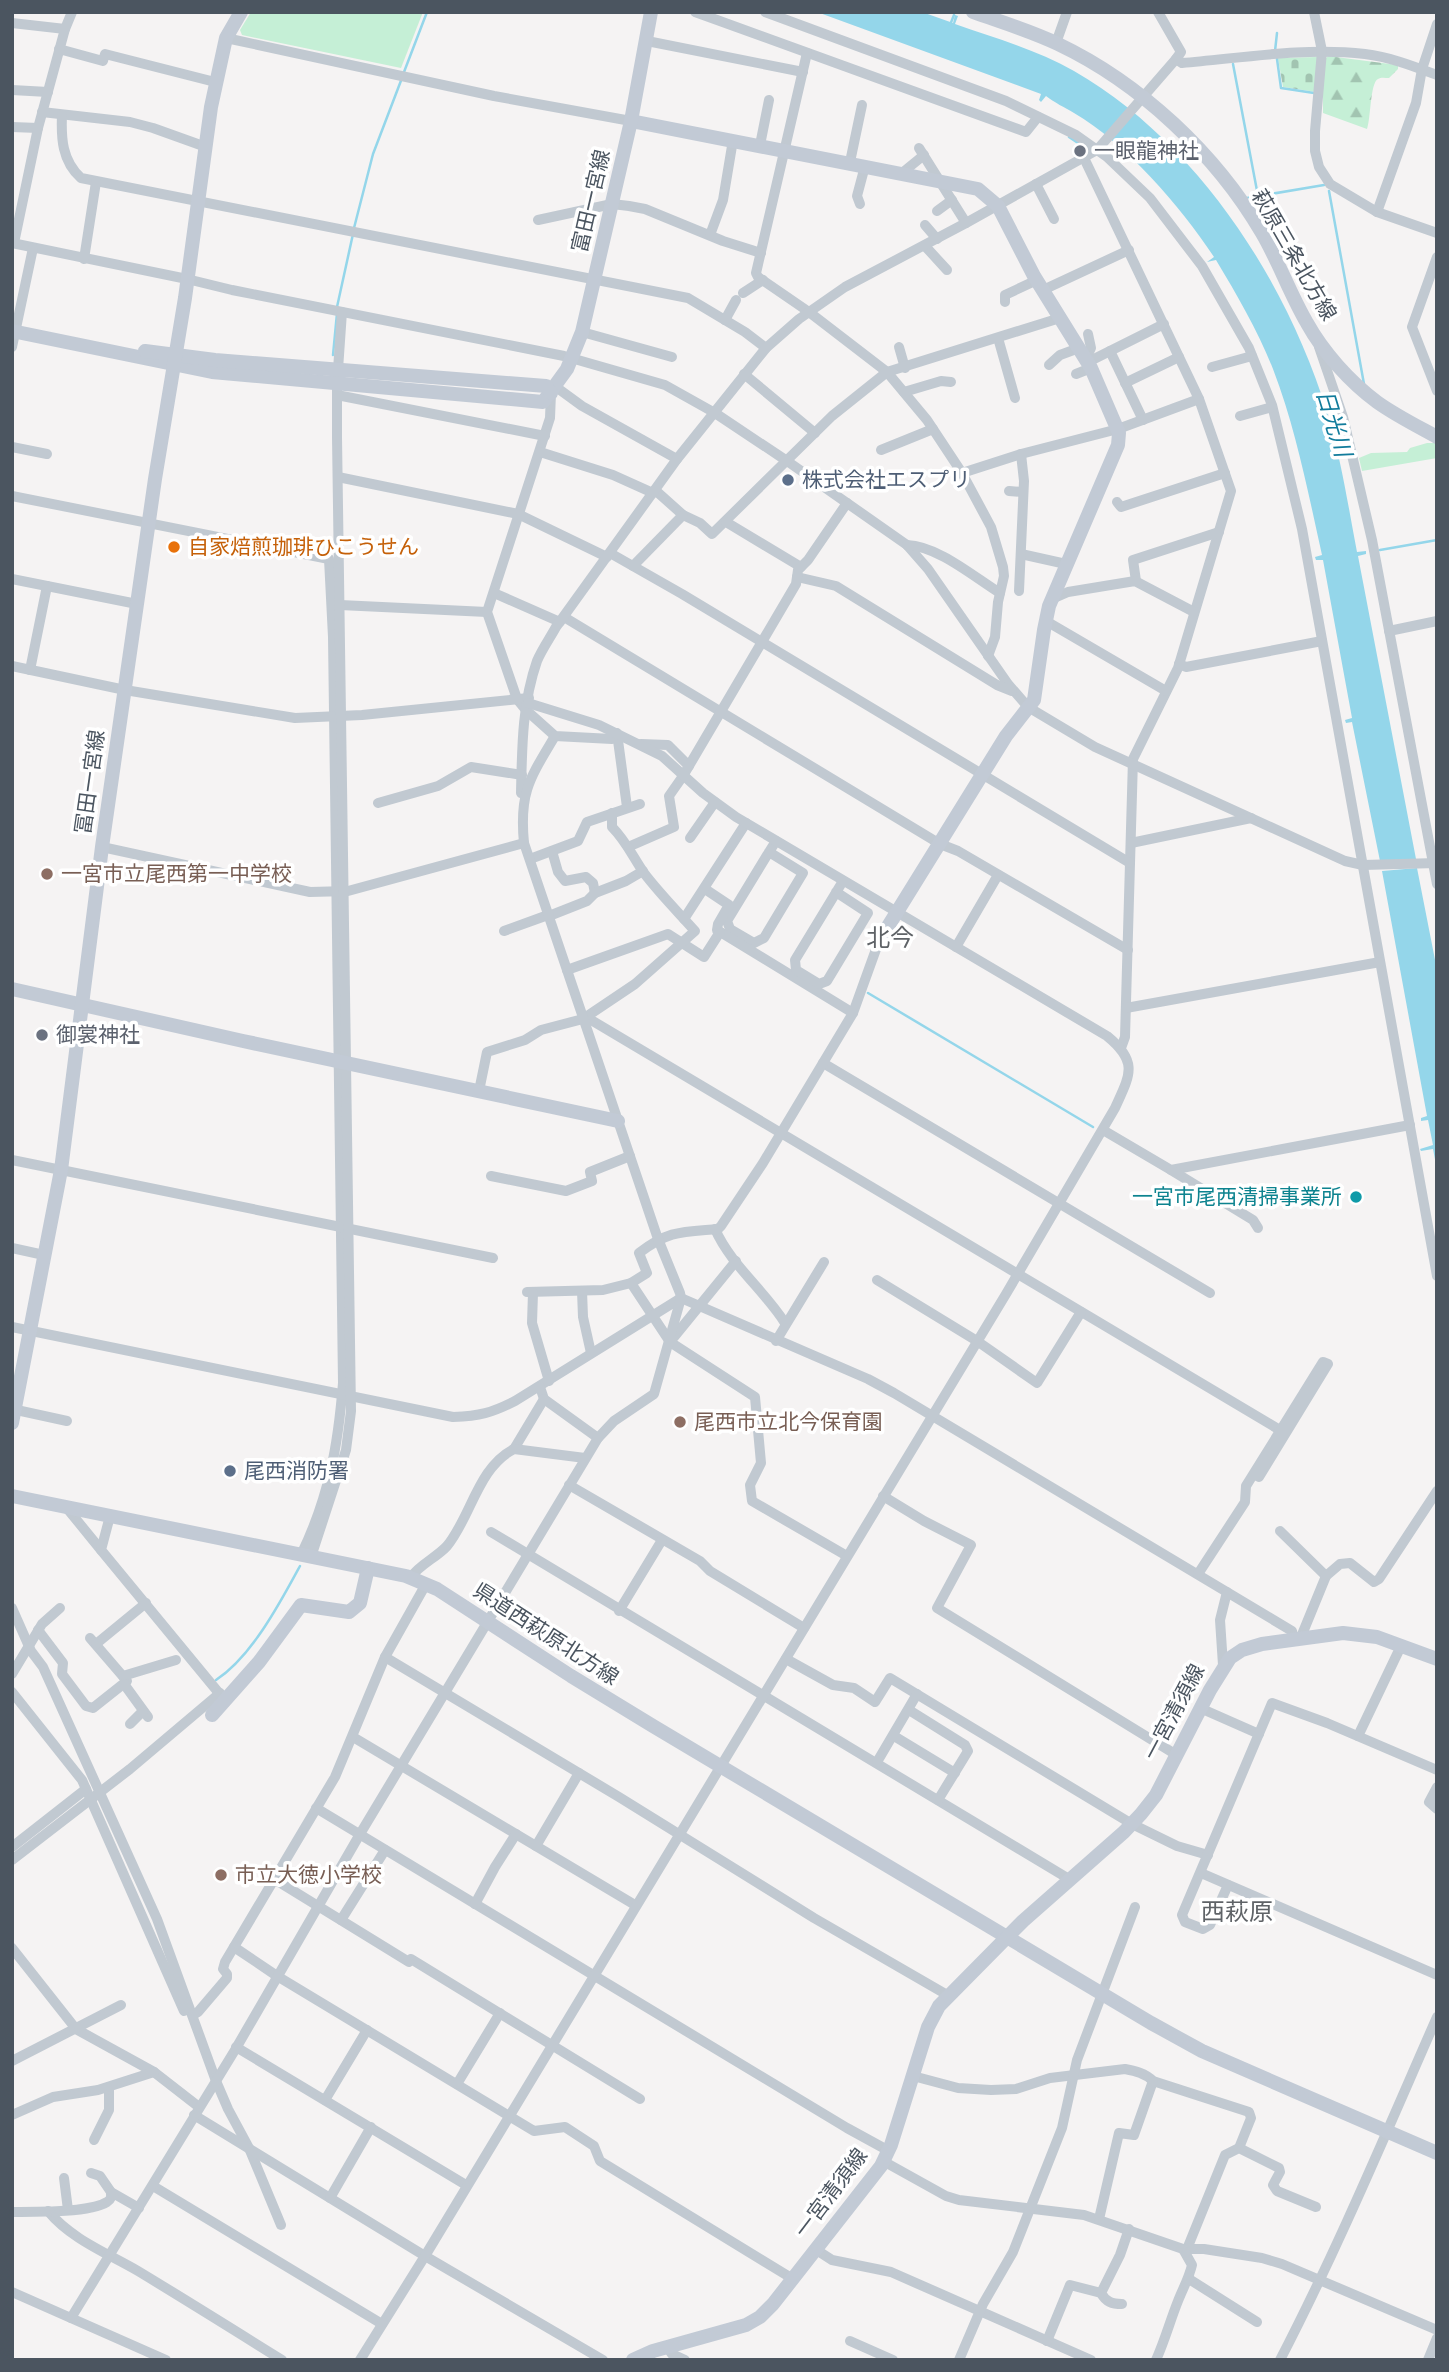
<svg xmlns="http://www.w3.org/2000/svg" width="1449" height="2372" font-family="Ubuntu,'Noto Sans JP',sans-serif">
<defs>
<pattern id="forest-firs" width="22" height="20" patternUnits="userSpaceOnUse" patternTransform="scale(1.75)"><rect width="22" height="20" fill="#c5efd6"/><path d="M5 1l3.5 6h-7zM16 11l3.5 6h-7z" fill="#a2c4b1"/></pattern>
<pattern id="cemetery-stones" width="16" height="16" patternUnits="userSpaceOnUse" patternTransform="scale(1.75)"><rect width="16" height="16" fill="#c5efd6"/><path d="M2 7V4a2 2 0 0 1 4 0v3zM10 15v-3a2 2 0 0 1 4 0v3z" fill="#a2c4b1"/></pattern>
</defs>
<rect width="100%" height="100%" fill="#f5f3f3"/>
<!-- green -->
<g fill="#c5efd6">
<polygon points="251,12 423,12 401,68 242,35 240,30"/>
<polygon points="1427,443 1437,443 1437,458 1362,471 1359,458 1371,453 1407,452 1410,448"/>
</g>
<!-- forest -->
<path fill="url(#forest-firs)" d="M1328,56L1398,65V69L1389,78C1385,78 1381,77 1378,79C1370,83 1371,118 1367,129L1323,113V61Z"/>
<!-- cemetery -->
<polygon fill="url(#cemetery-stones)" points="1317,57 1316,92 1283,87 1278,58"/>
<!-- water -->
<g fill="#94d6ea">
<path d="M817,12H922L953,23L955,15L958,16L955,24C995,38 1037,50 1074,71C1196,141 1286,279 1327,412C1341,458 1348,505 1357,552L1366,551V554L1358,556L1416,859L1380,861L1352,722L1346,723L1345,720L1352,718L1323,560H1316L1315,557L1322,555C1308,492 1296,429 1273,369C1258,331 1237,295 1216,260L1207,262L1214,257C1181,207 1126,143 1074,113C1064,107 1055,103 1046,96L1041,102L1039,100L1041,94Z"/>
<polygon points="1417,868 1437,970 1437,1170 1433,1149 1421,1151 1420,1149 1433,1145 1428,1120 1421,1121 1421,1118 1427,1116 1382,871"/>
</g>
<g fill="none" stroke-linecap="round" stroke-linejoin="round">
<!-- stream -->
<g stroke="#94d6ea" stroke-width="2.5">
<polyline points="950,25 954,15"/>
<polyline points="1275,51 1277,33"/>
<polyline points="1277,59 1281,88 1314,93"/>
<polyline points="1233,64 1258,196"/>
<polyline points="404,72 427,12"/>
<polyline points="1069,137 1081,145"/>
<polyline points="1329,191 1364,384"/>
<polyline points="1247,198 1324,185"/>
<polyline points="354,228 373,154 402,78"/>
<polyline points="337,307 353,234"/>
<polyline points="333,355 337,313"/>
<polyline points="1380,550 1437,540"/>
<polyline points="868,993 1093,1127"/>
<path d="M216,1680C252,1656 280,1603 300,1566"/>
</g>
<!-- street -->
<g stroke="#c1c9d1" stroke-width="10">
<polyline points="695,12 1026,132 1038,117"/>
<polyline points="765,12 1006,101 1076,135 1107,157 1150,198 1202,266 1249,348 1272,405 1302,529 1437,1276"/>
<path d="M1158,12L1181,52L1176,59L1182,63C1242,58 1304,47 1365,54C1390,57 1413,66 1437,75"/>
<polyline points="1314,12 1322,51 1315,131 1315,151 1319,167 1330,184 1377,212 1437,233"/>
<polyline points="12,23 65,29"/>
<polyline points="226,38 494,96 631,121"/>
<polyline points="647,41 803,72"/>
<polyline points="1056,43 1067,12"/>
<polyline points="59,49 103,61 105,54 215,82"/>
<polyline points="807,53 756,273 758,277 809,312 887,372 927,420 962,473 991,527 1003,567 1004,576 998,602 995,637 988,656"/>
<polyline points="12,90 48,92"/>
<polyline points="42,112 130,122 153,128 206,147"/>
<path d="M62,115C61,138 62,161 81,178L688,298L745,332L766,348"/>
<polyline points="12,127 38,128"/>
<polyline points="760,145 769,100"/>
<polyline points="919,148 966,223"/>
<polyline points="1084,158 1199,399 1231,491 1178,668 1133,759 1125,1037 1121,1048"/>
<polyline points="850,162 862,105"/>
<polyline points="902,173 924,155"/>
<polyline points="1036,184 1054,219"/>
<polyline points="860,204 857,196 865,166"/>
<polyline points="937,211 952,200"/>
<polyline points="1377,212 1416,103 1422,69 1437,24"/>
<polyline points="538,220 612,204 629,206 645,209 723,241 761,253"/>
<polyline points="925,225 937,239"/>
<polyline points="710,235 723,200 733,140"/>
<polyline points="12,243 187,279 232,290 564,356 665,385 715,413 787,461 907,545 928,569 1008,684 1028,707 1095,747 1345,861 1363,865 1437,863"/>
<polyline points="14,243 38,128 65,29 72,12"/>
<polyline points="925,246 947,270"/>
<polyline points="1437,257 1412,327 1437,391"/>
<polyline points="84,259 96,182"/>
<polyline points="1043,290 1129,250"/>
<polyline points="743,293 763,280"/>
<polyline points="1005,302 1005,295 1037,280"/>
<polyline points="725,320 736,300"/>
<polyline points="582,332 672,357"/>
<polyline points="998,338 1015,398"/>
<polyline points="12,347 33,248"/>
<polyline points="899,347 905,368"/>
<polyline points="1319,347 1343,417 1372,540 1437,884"/>
<polyline points="1110,351 1143,420"/>
<polyline points="1086,359 1091,348 1088,334"/>
<polyline points="1088,362 1164,324"/>
<polyline points="1049,365 1060,355 1079,348"/>
<polyline points="1212,367 1252,356"/>
<polyline points="744,374 815,433"/>
<polyline points="1076,374 1091,368"/>
<polyline points="1125,383 1179,357"/>
<polyline points="556,387 582,406 677,459"/>
<polyline points="904,392 941,381 951,382"/>
<polyline points="551,393 550,418 487,612 517,699 526,710 555,736 612,739 617,733 627,807"/>
<polyline points="337,395 545,436"/>
<polyline points="1240,416 1272,407"/>
<polyline points="12,447 47,454"/>
<polyline points="881,450 933,429"/>
<polyline points="540,452 613,475 653,493"/>
<polyline points="962,473 1021,454 1118,429 1199,399"/>
<polyline points="338,477 518,514 607,557"/>
<polyline points="655,490 683,515 700,523 712,534 832,416 887,372 1060,318"/>
<polyline points="1009,491 1023,492"/>
<path d="M12,496L329,559L333,637L343,1383C338,1446 329,1497 301,1555"/>
<polyline points="1117,502 1121,507 1225,473"/>
<polyline points="726,522 801,567"/>
<path d="M907,545C938,546 974,577 1000,593"/>
<polyline points="610,553 682,594 1130,863"/>
<polyline points="1021,554 1066,564"/>
<polyline points="633,566 683,515"/>
<polyline points="797,577 836,586 997,685 1012,691"/>
<polyline points="12,579 137,604"/>
<polyline points="1136,581 1133,560 1219,532"/>
<polyline points="1019,591 1024,481 1021,454"/>
<polyline points="494,593 560,622"/>
<polyline points="1052,599 1068,592 1135,581 1194,612"/>
<polyline points="340,605 487,612"/>
<polyline points="564,617 940,844 958,851 1128,950"/>
<polyline points="1046,621 1166,691"/>
<polyline points="1389,631 1437,621"/>
<polyline points="1179,664 1186,667 1322,641"/>
<polyline points="12,666 125,690 295,718 362,715 529,698"/>
<polyline points="30,670 47,586"/>
<polyline points="641,744 668,745 689,766"/>
<path d="M521,793C522,748 522,704 537,661C542,649 550,638 556,627L677,459L766,348L799,319L845,287L966,223L1097,150L1176,59"/>
<polyline points="378,803 438,786 471,767 522,775"/>
<polyline points="690,838 715,802"/>
<polyline points="1131,843 1251,818"/>
<polyline points="102,847 310,892 348,891 524,843"/>
<polyline points="628,847 674,827 669,796 683,776 796,584 798,570 808,560 847,503"/>
<polyline points="552,851 558,872 565,881 586,877 593,883 595,893"/>
<polyline points="769,852 803,873 764,938 754,943 730,929 727,921 769,852 776,841"/>
<polyline points="530,859 578,841 587,822 640,804"/>
<polyline points="705,889 729,905 718,924 717,930 853,1013"/>
<polyline points="836,892 868,913 827,981 819,984 796,970 795,960 843,881"/>
<polyline points="549,916 587,901 595,893 626,881 643,871"/>
<polyline points="684,919 746,823"/>
<polyline points="504,931 548,915"/>
<polyline points="956,947 998,875"/>
<polyline points="567,970 668,934 704,957 720,932"/>
<polyline points="1126,1008 1380,962"/>
<polyline points="586,1017 1285,1433"/>
<polyline points="823,1063 1210,1293"/>
<path d="M479,1091L487,1052L525,1040L541,1030L583,1019L635,984L695,931C678,912 660,894 644,873C633,857 626,841 612,827V813"/>
<polyline points="1103,1130 1171,1170 1410,1125"/>
<polyline points="12,1160 493,1258"/>
<polyline points="1171,1170 1253,1220 1258,1228"/>
<polyline points="491,1176 566,1191 592,1181 590,1172 630,1156"/>
<path d="M715,1229C731,1265 764,1290 785,1323"/>
<polyline points="12,1248 44,1255"/>
<polyline points="877,1280 977,1341 1037,1383 1081,1312"/>
<polyline points="631,1283 670,1342 755,1397 761,1463 750,1485 752,1501 847,1556"/>
<polyline points="582,1291 583,1317 591,1353"/>
<path d="M527,1292L603,1290L631,1283L647,1273L639,1253C669,1230 682,1232 718,1229L721,1226L763,1163L853,1013L879,941"/>
<polyline points="533,1293 532,1323 549,1381"/>
<path d="M12,1327L453,1417C480,1416 491,1413 515,1401L681,1298L868,1379L894,1393L1292,1631L1294,1638"/>
<polyline points="674,1337 736,1261"/>
<polyline points="776,1341 824,1262"/>
<polyline points="540,1387 544,1399 598,1438"/>
<polyline points="12,1409 67,1421"/>
<polyline points="514,1449 544,1399"/>
<polyline points="569,1485 700,1561 710,1571 804,1628"/>
<polyline points="883,1496 924,1521 971,1545 937,1608 1175,1754"/>
<polyline points="66,1507 101,1550"/>
<polyline points="110,1516 101,1550 223,1698"/>
<polyline points="1280,1531 1326,1576"/>
<polyline points="491,1532 1069,1879"/>
<polyline points="311,1557 346,1450 351,1411 337,437 337,384 342,312"/>
<polyline points="1198,1574 1245,1502 1246,1486 1323,1362 1328,1364 1259,1477 1254,1474"/>
<path d="M410,1578C420,1564 436,1558 447,1546C471,1517 478,1467 514,1449L585,1458"/>
<polyline points="12,1608 31,1651 43,1667 157,1919 216,2081 228,2109 249,2148 281,2225"/>
<polyline points="619,1611 662,1540"/>
<polyline points="38,1630 63,1663 62,1674 86,1706 93,1708 127,1681 90,1638"/>
<polyline points="1301,1637 1326,1576 1340,1564 1350,1563 1374,1582 1379,1579 1437,1491"/>
<polyline points="96,1644 146,1603"/>
<polyline points="385,1657 619,1797 814,1918 949,1996"/>
<polyline points="786,1659 833,1685 854,1688 875,1702 890,1678 1132,1824 1177,1846 1208,1855"/>
<polyline points="1223,1665 1220,1620 1227,1592"/>
<polyline points="12,1674 42,1624 60,1608"/>
<polyline points="123,1676 176,1660"/>
<polyline points="124,1684 148,1717"/>
<polyline points="12,1692 82,1780 184,2011"/>
<polyline points="1200,1708 1259,1734"/>
<polyline points="909,1710 965,1745 968,1751 938,1800"/>
<polyline points="130,1724 143,1711"/>
<polyline points="894,1736 955,1773"/>
<polyline points="1358,1736 1401,1646"/>
<polyline points="353,1737 635,1905"/>
<polyline points="877,1762 917,1694"/>
<polyline points="1437,1787 1429,1802 1437,1809"/>
<polyline points="316,1808 847,2128 889,2151"/>
<polyline points="536,1846 579,1773"/>
<polyline points="12,1847 86,1789"/>
<polyline points="12,1860 130,1769 220,1693"/>
<polyline points="1201,1873 1437,1975"/>
<polyline points="274,1879 409,1962 411,1959 640,2099"/>
<polyline points="1228,1885 1210,1925 1203,1929 1185,1922 1182,1915 1272,1703 1327,1723 1437,1770"/>
<polyline points="475,1904 495,1867 516,1834"/>
<polyline points="341,1920 385,1850"/>
<polyline points="234,1947 277,1976 534,2131 565,2127 594,2146 600,2161 793,2279"/>
<polyline points="12,1948 76,2029 154,2072 199,2107"/>
<polyline points="193,2015 198,2012 227,1978 227,1974 223,1969 225,1962 335,1777 385,1657 426,1584"/>
<polyline points="236,2047 466,2185"/>
<polyline points="12,2061 121,2005"/>
<path d="M913,2076L958,2088L991,2090L1016,2089L1050,2078L1125,2069C1135,2071 1145,2073 1153,2081L1249,2112L1251,2118L1239,2148"/>
<polyline points="457,2084 500,2013"/>
<polyline points="325,2100 367,2030"/>
<polyline points="12,2115 53,2097 98,2090 154,2072"/>
<polyline points="194,2115 425,2256 603,2360"/>
<polyline points="94,2140 109,2110 109,2087"/>
<polyline points="883,2161 946,2196 959,2200 1084,2215 1183,2249 1204,2249 1262,2258 1282,2264 1437,2330"/>
<polyline points="91,2173 100,2176 111,2192 139,2208"/>
<polyline points="64,2178 68,2210"/>
<polyline points="153,2186 382,2324"/>
<polyline points="330,2198 371,2127"/>
<path d="M48,2211C71,2239 107,2253 138,2271C186,2300 234,2330 282,2360"/>
<path d="M12,2212C34,2212 90,2213 107,2202C112,2199 111,2196 111,2192"/>
<polyline points="1099,2219 1119,2133 1134,2135 1153,2081"/>
<polyline points="815,2249 832,2260 891,2272 1091,2360"/>
<polyline points="1187,2249 1225,2155 1239,2148 1279,2168 1280,2172 1273,2185 1277,2191 1316,2207"/>
<polyline points="1189,2279 1257,2322"/>
<polyline points="12,2292 166,2360"/>
<path d="M1122,2304C1112,2304 1106,2302 1101,2293L1120,2255L1129,2229"/>
<path d="M71,2318L235,2050L360,1834L598,1438L614,1421L654,1394L681,1298L680,1293L658,1239L524,843C519,792 530,778 555,736"/>
<polyline points="850,2341 893,2360"/>
<polyline points="1047,2341 1070,2285 1101,2293"/>
<polyline points="667,2347 672,2354 685,2360"/>
<path d="M360,2360L425,2256L1006,1294L1115,1108C1130,1075 1139,1062 1107,1036L736,817L703,793L662,756L599,725L528,703"/>
<polyline points="959,2360 983,2304 1013,2252 1062,2128 1077,2060 1135,1907"/>
<path d="M1156,2360C1165,2340 1170,2321 1178,2301C1183,2288 1189,2278 1192,2265L1183,2249"/>
<path d="M1280,2360C1338,2248 1386,2133 1437,2017"/>
<polyline points="1428,2360 1437,2338"/>
</g>
<!-- secondary -->
<g stroke="#c2cad5" stroke-width="14">
<path d="M973,12C1001,22 1031,31 1058,44C1140,83 1216,154 1262,233C1279,262 1290,294 1307,323C1323,352 1350,382 1377,402C1395,415 1417,426 1437,437"/>
<polyline points="631,121 978,189 998,206 1034,276 1091,368 1119,433 1118,445 1049,606 1044,630 1034,700 1006,736 879,941"/>
<polyline points="12,331 212,372 543,402 567,369 582,332 631,121 651,12"/>
<polyline points="145,351 215,360 546,386 551,393"/>
<polyline points="12,989 243,1041 618,1121"/>
<polyline points="12,1423 61,1170 102,847 155,479 185,298 211,107 226,38 241,12"/>
<polyline points="12,1496 406,1576 437,1589 571,1676 653,1726 1151,2023 1202,2051 1437,2153"/>
<polyline points="212,1715 259,1662 301,1605 349,1612 360,1603 368,1568"/>
<polyline points="633,2360 653,2351 746,2325 760,2317 773,2304 881,2166 891,2145 928,2027 939,2006 1023,1921 1124,1832 1141,1814 1156,1795 1210,1690 1230,1658 1242,1650 1262,1644 1343,1633 1377,1637 1437,1659"/>
</g>
</g>
<!-- markers -->
<g fill="#6b7280" stroke="#fff" stroke-width="2.5">
<circle cx="1080" cy="151" r="7"/>
<circle cx="42" cy="1035" r="7"/>
</g>
<g fill="#5c6f8a" stroke="#fff" stroke-width="2.5">
<circle cx="788" cy="480" r="7"/>
<circle cx="230" cy="1471" r="7"/>
</g>
<circle fill="#e8710a" stroke="#fff" stroke-width="2.5" cx="174" cy="547" r="7"/>
<g fill="#8d6e63" stroke="#fff" stroke-width="2.5">
<circle cx="47" cy="874" r="7"/>
<circle cx="680" cy="1422" r="7"/>
<circle cx="221" cy="1875" r="7"/>
</g>
<circle fill="#0f9aa8" stroke="#fff" stroke-width="2.5" cx="1356" cy="1197" r="7"/>
<g text-anchor="middle" stroke-width="7" stroke-linejoin="round" paint-order="stroke">
<!-- worship labels -->
<g font-size="21" fill="#5b616d" stroke="#fff" text-anchor="start">
<text x="1094" y="158">一眼龍神社</text>
<text x="56" y="1042">御裳神社</text>
</g>
<!-- street labels -->
<g font-size="21" fill="#4b5560" stroke="#fff">
<text transform="translate(591 201) rotate(-77)" y="7">富田一宮線</text>
<text transform="translate(1294 255) rotate(60)" y="7">萩原三条北方線</text>
<text transform="translate(90 782) rotate(-82)" y="7">冨田一宮線</text>
<text transform="translate(546 1634) rotate(33)" y="7">県道西萩原北方線</text>
<text transform="translate(1174 1712) rotate(-62)" y="7">一宮清須線</text>
<text transform="translate(831 2193) rotate(-53)" y="7">一宮清須線</text>
</g>
<!-- service labels -->
<g font-size="21" fill="#4e5e75" stroke="#fff" text-anchor="start">
<text x="802" y="487">株式会社エスプリ</text>
<text x="244" y="1478">尾西消防署</text>
</g>
<!-- food labels -->
<g font-size="21" fill="#c56008" stroke="#fff" text-anchor="start">
<text x="188" y="554">自家焙煎珈琲ひこうせん</text>
</g>
<!-- education labels -->
<g font-size="21" fill="#785e54" stroke="#fff" text-anchor="start">
<text x="61" y="881">一宮市立尾西第一中学校</text>
<text x="694" y="1429">尾西市立北今保育園</text>
<text x="235" y="1882">市立大徳小学校</text>
</g>
<!-- culture labels -->
<g font-size="21" fill="#0d838f" stroke="#fff" text-anchor="end">
<text x="1342" y="1204">一宮市尾西清掃事業所</text>
</g>
<!-- water labels -->
<g font-size="23" font-style="italic" fill="#127c9c" stroke="#fff">
<text transform="translate(1334 423) rotate(73)" y="8">日光川</text>
</g>
<!-- quarter labels -->
<g font-size="24" fill="#5f6367" stroke="#fff">
<text x="890" y="946">北今</text>
<text x="1237" y="1920">西萩原</text>
</g>
</g>
<!-- border -->
<rect width="1449" height="2372" fill="none" stroke="#4b5560" stroke-width="28"/>
</svg>
